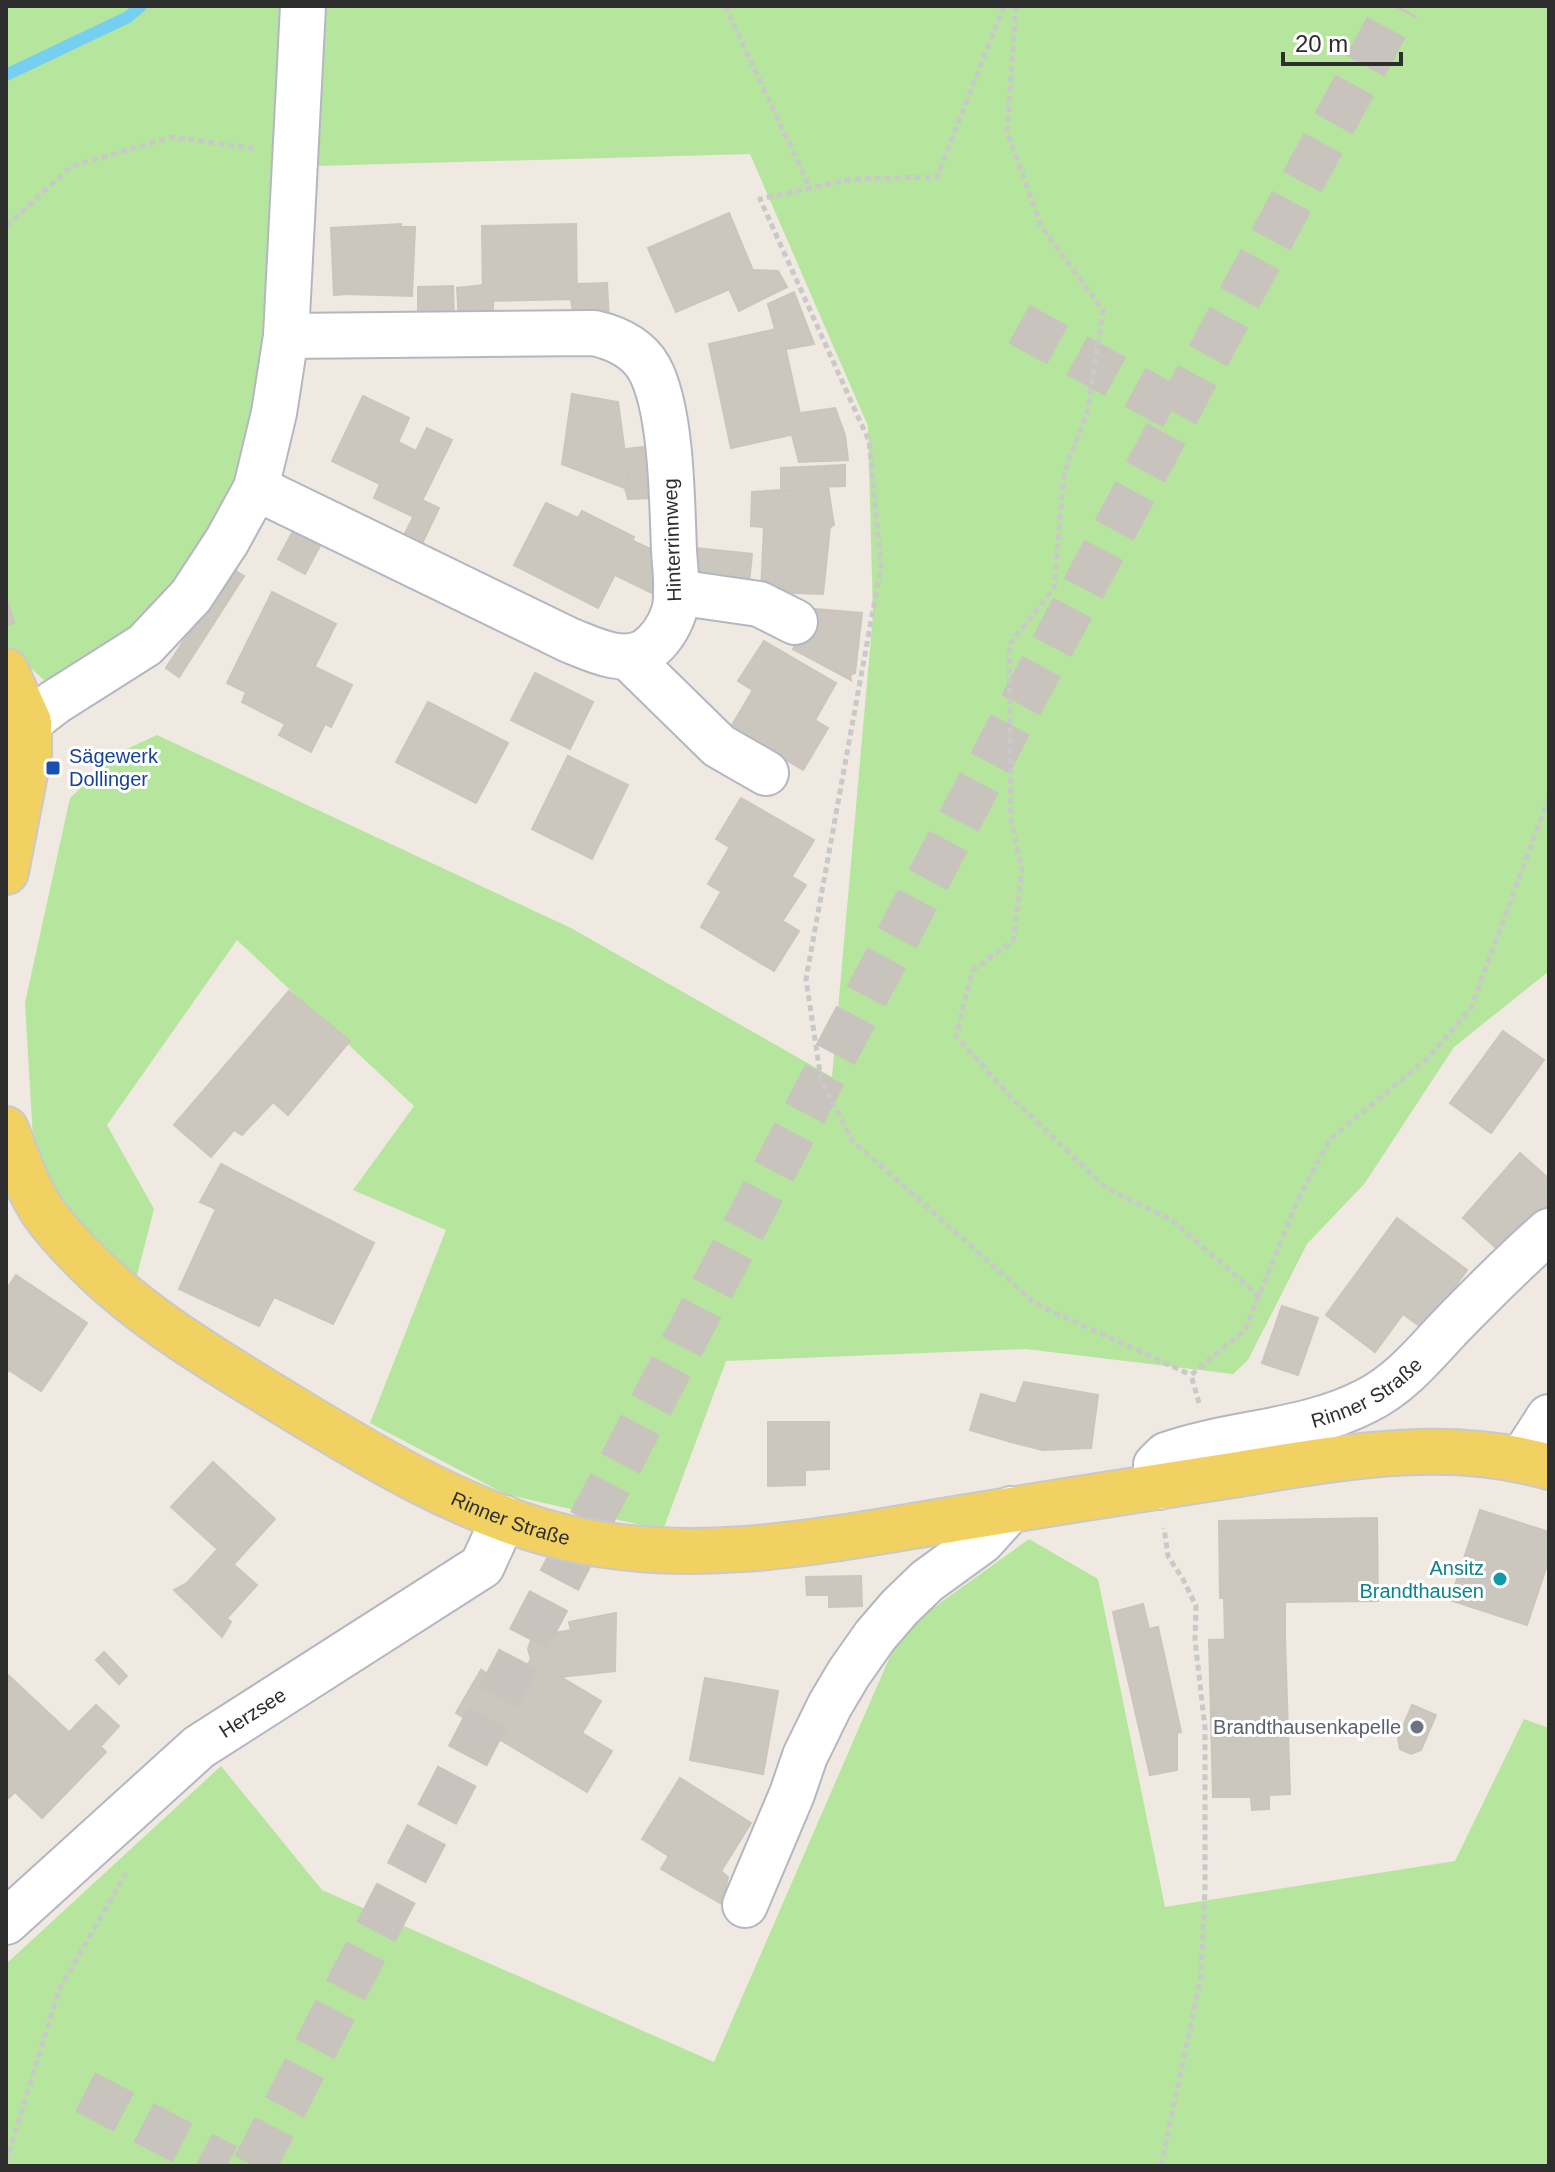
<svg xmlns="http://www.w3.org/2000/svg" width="1555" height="2172" font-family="Arial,sans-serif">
<rect width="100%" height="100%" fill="#efe9e1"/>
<!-- green -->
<g fill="#b6e59e">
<polygon points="6,6 303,6 256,488 130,641 45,681 6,646"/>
<polygon points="323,6 1549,6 1549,971 1454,1047 1365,1183 1307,1244 1248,1360 1233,1374 1026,1349 726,1361 663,1530 505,1494 370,1423 446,1230 353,1190 414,1106 237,940 107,1125 154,1209 126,1318 34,1156 25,1003 70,798 116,754 157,735 571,928 832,1077 873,615 868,426 750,154 315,166"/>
<polygon points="1029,1539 1098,1579 1165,1907 1455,1861 1524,1719 1549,1728 1549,2166 6,2166 6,1964 221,1766 322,1890 714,2062 901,1631"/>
</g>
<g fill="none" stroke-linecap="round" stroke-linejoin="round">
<!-- stream -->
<polyline stroke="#75cff0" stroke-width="12" points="6,75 128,17 141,6"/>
</g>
<!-- building -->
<g fill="#cbc7bf" stroke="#cbc5ba" stroke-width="2">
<polygon points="729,213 756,278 676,312 648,248"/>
<polygon points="401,224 402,262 372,262 372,270 346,271 347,294 334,295 331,228"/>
<polygon points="576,224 577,299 483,301 482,226"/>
<polygon points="402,227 415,227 412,296 347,294 346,271 372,270 372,262 402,262"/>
<polygon points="753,270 778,271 787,287 739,311 729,289 756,278"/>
<polygon points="607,283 609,320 574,320 571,299 577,299 577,284"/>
<polygon points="483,285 483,301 493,301 493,322 459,321 457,288"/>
<polygon points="453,286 454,320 418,321 418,287"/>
<polygon points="794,292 814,344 786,349 781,328 775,329 768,304"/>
<polygon points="781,328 804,432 731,448 709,344"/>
<polygon points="572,394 618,402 630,490 562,464"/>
<polygon points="363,396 409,418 398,442 416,451 427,428 452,440 414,517 374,498 380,484 332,461"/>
<polygon points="835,408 845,435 848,460 799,462 792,435 804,432 800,413"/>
<polygon points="650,446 653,498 628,499 625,488 630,490 625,449"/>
<polygon points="845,465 845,486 781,488 781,468"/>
<polygon points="828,487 834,525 830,527 823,594 761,592 764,527 751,526 752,492"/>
<polygon points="422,500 439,508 419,550 401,541"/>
<polygon points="546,503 578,518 582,511 634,537 598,608 514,565"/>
<polygon points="293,531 320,546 305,574 278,559"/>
<polygon points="633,541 657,552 656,595 615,575"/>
<polygon points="686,547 752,554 749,583 687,574"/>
<polygon points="231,568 244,576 179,677 166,668"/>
<polygon points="272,592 336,624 291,714 227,683"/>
<polygon points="6,605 9,605 14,623 6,625"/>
<polygon points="815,609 862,613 855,673 850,675 851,680 793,649"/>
<polygon points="764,641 836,683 815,720 785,702 781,708 738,681"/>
<polygon points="315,667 352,685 331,727 325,724 311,752 279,735 285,724 242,702 246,692 291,714"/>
<polygon points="535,673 593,702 570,749 511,720"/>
<polygon points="753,690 781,708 785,702 828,728 803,770 731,727"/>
<polygon points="428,702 508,743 476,803 396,762"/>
<polygon points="568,756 628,785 592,859 532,829"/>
<polygon points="741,798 814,840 792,876 760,858 757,864 716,839"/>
<polygon points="730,847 757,864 760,858 806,885 783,920 753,903 751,909 708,884"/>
<polygon points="721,892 751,909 753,903 799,931 774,971 701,927"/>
<polygon points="289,991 350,1041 288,1115 273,1102 242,1135 234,1130 211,1157 174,1125"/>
<polygon points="1503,1031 1544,1060 1491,1133 1450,1103"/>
<polygon points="1520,1153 1549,1179 1549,1204 1504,1255 1463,1218"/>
<polygon points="221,1164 374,1243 333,1324 274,1297 259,1326 179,1289 216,1209 200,1202"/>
<polygon points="1397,1218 1467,1270 1424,1329 1403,1314 1375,1352 1326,1315"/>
<polygon points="16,1275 87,1323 41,1391 9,1370 6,1374 6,1290"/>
<polygon points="1282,1306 1318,1318 1298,1375 1262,1363"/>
<polygon points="1024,1382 1098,1395 1091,1448 1043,1450 1011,1442 1028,1434 1012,1414"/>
<polygon points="981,1394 1017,1404 1012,1414 1028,1434 1011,1442 970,1430"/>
<polygon points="768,1422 829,1422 829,1469 805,1470 805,1485 768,1486"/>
<polygon points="213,1462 275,1519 234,1564 171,1507"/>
<polygon points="1480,1510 1549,1532 1549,1559 1527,1625 1450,1600"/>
<polygon points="1377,1518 1378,1601 1285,1602 1285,1638 1225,1639 1224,1598 1220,1598 1219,1521"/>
<polygon points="217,1550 257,1585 227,1618 187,1583"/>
<polygon points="861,1576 862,1606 829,1607 829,1595 807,1595 806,1577"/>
<polygon points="187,1583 231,1622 222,1637 174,1590"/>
<polygon points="1143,1604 1149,1629 1118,1636 1113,1612"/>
<polygon points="616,1613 615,1671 560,1677 531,1659 528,1649 532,1637 571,1630 569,1622"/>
<polygon points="1158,1627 1181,1732 1142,1741 1118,1636"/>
<polygon points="1285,1638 1290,1794 1269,1795 1269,1809 1252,1810 1251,1797 1213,1797 1209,1640"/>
<polygon points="104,1652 127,1676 119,1684 96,1660"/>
<polygon points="531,1659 601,1701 582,1733 612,1751 587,1792 456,1713 481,1670 513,1689"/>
<polygon points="8,1675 70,1733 9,1798 6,1795"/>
<polygon points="705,1678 778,1691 763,1774 690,1760"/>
<polygon points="96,1705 119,1726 100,1747 77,1724"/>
<polygon points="1412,1705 1436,1715 1421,1750 1411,1754 1400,1749 1398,1738"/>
<polygon points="77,1724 106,1752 42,1818 15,1792"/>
<polygon points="1177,1732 1177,1770 1150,1775 1142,1741"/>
<polygon points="680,1778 751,1823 713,1884 642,1839"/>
<polygon points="669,1856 713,1884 721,1871 728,1877 722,1904 661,1869"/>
</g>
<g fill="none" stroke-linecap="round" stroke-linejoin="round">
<!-- minor-tunnel -->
<g stroke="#c8c4bd" stroke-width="44" stroke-dasharray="44 22" stroke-linecap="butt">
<polyline points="1019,324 1177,410"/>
<polyline points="85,2092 227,2166"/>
<path d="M254,2166C630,1443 1007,721 1398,6"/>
</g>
<!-- minor casing -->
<g stroke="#b4b7c1" stroke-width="48">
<g id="minor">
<path d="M256,488L569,640C592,649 622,665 646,651C659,642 669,627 674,612C679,592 675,570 674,550C672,503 672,409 649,368C637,347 616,338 594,333L286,336"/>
<polyline points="676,592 759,604 795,622"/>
<polyline points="628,657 719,746 766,773"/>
<polyline points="29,722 55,702 145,645 191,596 227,541 256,488 274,413 286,336 303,6"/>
<polyline points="1522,1459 1549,1417"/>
<path id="s1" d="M1158,1487L1156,1465L1166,1455C1231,1432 1304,1433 1366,1401C1399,1385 1424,1355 1448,1329C1481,1295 1514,1262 1549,1231"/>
<polyline points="745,1905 792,1794 805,1756 830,1705 849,1673 875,1636 900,1607 927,1581 982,1541 1011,1509"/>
<path id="s2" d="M6,1922L199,1747L482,1566L504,1518"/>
</g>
</g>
<!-- major casing -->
<g stroke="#c9c9c9" stroke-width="48">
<g id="major">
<polyline points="6,671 29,722 29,753 6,872"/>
<path id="s3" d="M6,1129C16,1155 25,1183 40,1207C50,1224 65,1239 78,1253C134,1312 203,1353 271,1395C363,1451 466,1516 572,1539C700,1567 828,1540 955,1519C1045,1504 1136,1490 1226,1476C1332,1459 1444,1436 1549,1467"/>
</g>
</g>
<!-- path -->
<g stroke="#c9c9c9" stroke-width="5" stroke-dasharray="6 4" stroke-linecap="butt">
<polyline points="725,6 810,188"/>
<polyline points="1004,6 937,177 852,179 760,199 869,441 881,566 806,979 821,1080 852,1140 1036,1304 1191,1375"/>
<polyline points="1016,6 1007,131 1041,226 1103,310 1088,410 1064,473 1054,588 1009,645 1011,820 1022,870 1013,941 972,971 956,1036 1009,1095 1106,1188 1172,1220 1259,1296"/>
<polyline points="6,226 72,166 172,137 251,148 254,143"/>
<polyline points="1199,1403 1191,1375 1245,1330 1297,1202 1330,1139 1427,1059 1471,1008 1549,797"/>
<polyline points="6,2162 59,1990 126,1873"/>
<polyline points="1161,2166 1201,1976 1205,1888 1205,1728 1195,1640 1196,1606 1184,1581 1168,1556 1164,1528"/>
</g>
<!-- minor -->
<use href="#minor" stroke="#fff" stroke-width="44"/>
<!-- major -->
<use href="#major" stroke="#f2d163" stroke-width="44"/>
</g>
<!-- markers -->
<rect fill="#1a4fb4" stroke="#fff" stroke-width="3" x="45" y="760" width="16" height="16" rx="4"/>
<circle fill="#0f9aa8" stroke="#fff" stroke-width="3" cx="1500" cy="1579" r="8"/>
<circle fill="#6b7280" stroke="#fff" stroke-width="3" cx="1417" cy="1727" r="8"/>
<g text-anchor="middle" stroke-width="6" stroke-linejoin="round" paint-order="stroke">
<!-- street labels -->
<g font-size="20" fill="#2e2e2e" stroke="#fff">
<text transform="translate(672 540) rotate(-92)" y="7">Hinterrinnweg</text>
<text dy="7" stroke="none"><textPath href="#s1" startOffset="248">Rinner Straße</textPath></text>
<text dy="7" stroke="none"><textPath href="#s3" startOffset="656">Rinner Straße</textPath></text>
<text dy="7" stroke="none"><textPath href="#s2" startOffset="324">Herzsee</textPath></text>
</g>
<!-- transit labels -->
<g font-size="20" fill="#164399" stroke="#fff" text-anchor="start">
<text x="69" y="763">Sägewerk<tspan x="69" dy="23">Dollinger</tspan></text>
</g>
<!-- culture labels -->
<g font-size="20" fill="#0d838f" stroke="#fff" text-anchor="end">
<text x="1484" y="1575">Ansitz<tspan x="1484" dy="23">Brandthausen</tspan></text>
</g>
<!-- worship labels -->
<g font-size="20" fill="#5b616d" stroke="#fff" text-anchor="end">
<text x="1401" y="1734">Brandthausenkapelle</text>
</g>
</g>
<!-- border -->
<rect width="1555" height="2172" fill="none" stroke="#2e2e2e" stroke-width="16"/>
<!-- scale -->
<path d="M1283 52v12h118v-12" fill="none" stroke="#2e2e2e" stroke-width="4"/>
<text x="1295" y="52" font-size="24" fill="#2e2e2e" stroke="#ffffff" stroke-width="6" paint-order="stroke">20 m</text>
</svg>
